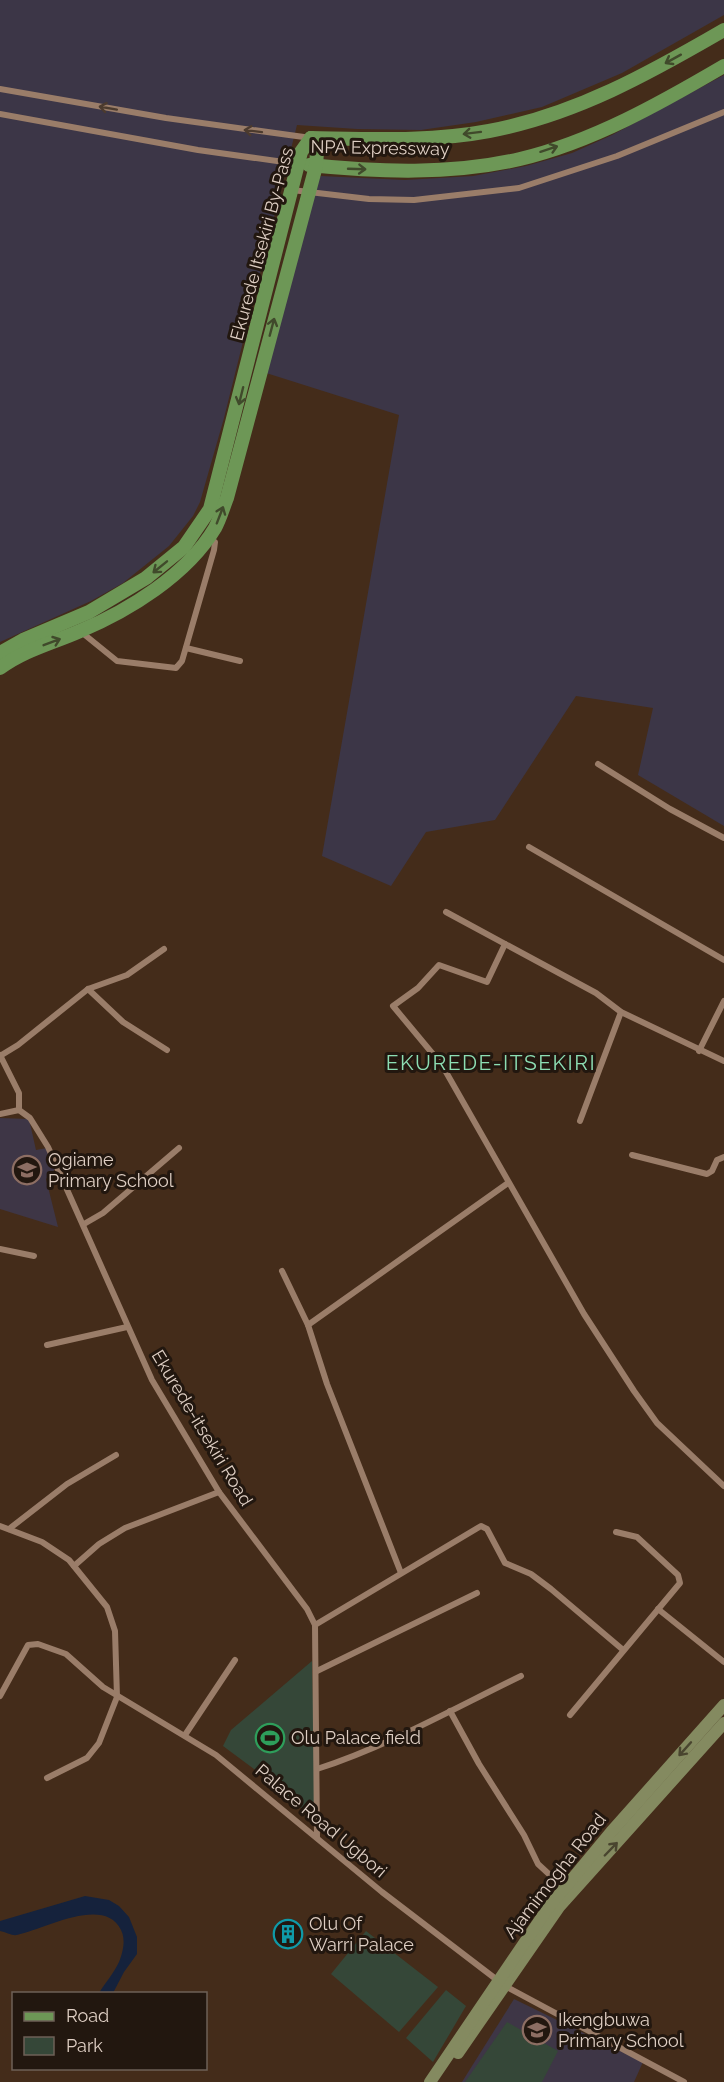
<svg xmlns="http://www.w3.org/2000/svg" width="724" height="2082" font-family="Raleway,sans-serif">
<rect width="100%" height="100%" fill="#442c1a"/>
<!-- industrial -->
<g fill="#3c3647">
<polygon points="0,0 724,0 724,15 622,73 542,107 476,122 421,130 357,129 297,125 224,418 200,502 193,516 169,546 123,583 91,601 0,642"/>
<polygon points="724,75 724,826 638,775 653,708 576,696 495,820 426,832 391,886 322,856 399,415 263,372 314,185 321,176 405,180 473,176 526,166 572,153 612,135"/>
</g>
<!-- education -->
<g fill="#3e3646">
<polygon points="0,1118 29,1119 36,1150 47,1148 57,1167 46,1179 58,1227 0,1209"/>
<polygon points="514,1999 643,2062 634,2082 462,2082"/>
</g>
<!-- green -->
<g fill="#354738">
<polygon points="312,1661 316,1822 278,1787 223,1746 231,1730"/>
<polygon points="366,1931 438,1987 399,2032 331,1974"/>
<polygon points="446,1990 466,2006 433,2062 406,2038"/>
<polygon points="507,2022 558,2051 542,2082 465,2082"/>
</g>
<!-- water -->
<path fill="#15223c" d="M85,1896L109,1900L119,1906L129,1917L137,1937V1954L124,1972L113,1993H99C105,1983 114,1973 119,1962C123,1952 126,1940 121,1930C104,1895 43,1930 17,1935C12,1936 6,1932 0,1931V1921Z"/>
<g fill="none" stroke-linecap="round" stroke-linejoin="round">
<!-- street -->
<g stroke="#9a7d69" stroke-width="6">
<polyline points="0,89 166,118 311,138"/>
<polyline points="0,114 198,150 298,164"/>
<polyline points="292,190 369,199 414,200 519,188 617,156 724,112"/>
<polyline points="80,631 117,661 176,668 182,661 214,550 215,542 208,538"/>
<polyline points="186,648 240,661"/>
<polyline points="598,764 670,809 724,838"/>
<polyline points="529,847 724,960"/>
<polyline points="446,912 596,993 621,1012 724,1061"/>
<polyline points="505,944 487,982 439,965 418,988 393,1006 442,1065 584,1314 634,1391 657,1423 724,1486"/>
<polyline points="88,989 123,1022 167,1050"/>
<polyline points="699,1051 724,1001"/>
<polyline points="0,1055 19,1093 19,1110"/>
<polyline points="0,1056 18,1045 88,989 127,975 164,949"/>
<polyline points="19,1110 30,1118 48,1147 152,1380 219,1492 307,1609 315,1625 317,1837"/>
<polyline points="0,1114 19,1110"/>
<polyline points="580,1121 621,1012"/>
<polyline points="632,1155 707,1174 712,1171 717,1160 724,1157"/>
<polyline points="84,1224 103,1213 179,1148"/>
<polyline points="0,1249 34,1256"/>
<polyline points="282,1271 308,1325 327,1384 401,1573"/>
<polyline points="308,1325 508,1183"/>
<polyline points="47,1345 127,1327"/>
<polyline points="0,1526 42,1542 69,1560 107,1607 115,1631 117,1697 99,1743 87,1758 47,1778"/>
<polyline points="9,1529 67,1484 116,1455"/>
<polyline points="74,1566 99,1544 125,1528 219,1492"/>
<polyline points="658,1609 724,1662"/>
<polyline points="315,1625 481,1526 487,1529 505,1563 531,1574 551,1589 622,1649"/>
<polyline points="317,1671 477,1593"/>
<polyline points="0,1696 28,1645 38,1644 66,1654 103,1687 216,1755 382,1892 505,1986 684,2082"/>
<polyline points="450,1711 479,1764 524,1835 538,1864 564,1888"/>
<polyline points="570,1715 680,1583 678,1575 637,1537 616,1532"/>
<polyline points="185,1735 235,1660"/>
<path d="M317,1769C388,1746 453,1709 521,1676"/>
</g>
<!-- secondary -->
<g stroke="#848a60" stroke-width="12">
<polyline points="458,2053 559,1907 724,1723"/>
<polyline points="430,2082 548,1908 611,1832 724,1705"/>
</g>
<!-- primary -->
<g stroke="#6d9756" stroke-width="14">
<path d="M311,138C370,139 431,142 489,131C575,115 650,73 724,30"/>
<path d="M309,165C378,172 452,175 520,159C592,142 661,103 724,66"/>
<polyline points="0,653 23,640 89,612 146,578 184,547 210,509 301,152 311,138"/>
<path d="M0,668C24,650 53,643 80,631C128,611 187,575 215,528C220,519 223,508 227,498L316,166L317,152L311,138"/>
</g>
</g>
<!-- one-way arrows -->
<defs><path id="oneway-shaft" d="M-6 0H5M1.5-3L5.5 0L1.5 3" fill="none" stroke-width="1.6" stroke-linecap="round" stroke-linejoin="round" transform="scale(1.5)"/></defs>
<g stroke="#404a2b">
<use href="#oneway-shaft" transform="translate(673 59) rotate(151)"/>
<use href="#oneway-shaft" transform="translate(472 133) rotate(173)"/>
<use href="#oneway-shaft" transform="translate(549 149) rotate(-18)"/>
<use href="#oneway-shaft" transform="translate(357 169) rotate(2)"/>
<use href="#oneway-shaft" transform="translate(272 327) rotate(-75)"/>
<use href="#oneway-shaft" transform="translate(241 396) rotate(104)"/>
<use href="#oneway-shaft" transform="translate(220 515) rotate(-69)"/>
<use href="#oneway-shaft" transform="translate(160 567) rotate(141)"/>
<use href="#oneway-shaft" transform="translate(52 642) rotate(-21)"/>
</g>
<g stroke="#4c3b2e">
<use href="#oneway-shaft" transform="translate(108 108) rotate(-170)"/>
<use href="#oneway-shaft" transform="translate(253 131) rotate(-173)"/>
</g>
<g stroke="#49452f">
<use href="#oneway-shaft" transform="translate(685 1749) rotate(132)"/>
<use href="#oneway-shaft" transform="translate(611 1849) rotate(-46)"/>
</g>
<!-- icons -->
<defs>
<g id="school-ring" transform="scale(1.5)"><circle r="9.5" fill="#22170f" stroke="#8d6e63" stroke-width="1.5"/><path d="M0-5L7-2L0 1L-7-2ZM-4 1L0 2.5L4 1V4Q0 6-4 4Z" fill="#8d6e63"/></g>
<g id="stadium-ring" transform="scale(1.5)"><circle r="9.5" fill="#22170f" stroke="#2e9e5b" stroke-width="1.5"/><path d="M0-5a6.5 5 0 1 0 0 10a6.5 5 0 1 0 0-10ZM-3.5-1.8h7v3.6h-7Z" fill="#2e9e5b"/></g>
<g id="building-ring" transform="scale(1.5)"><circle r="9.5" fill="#22170f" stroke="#0f9aa8" stroke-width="1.5"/><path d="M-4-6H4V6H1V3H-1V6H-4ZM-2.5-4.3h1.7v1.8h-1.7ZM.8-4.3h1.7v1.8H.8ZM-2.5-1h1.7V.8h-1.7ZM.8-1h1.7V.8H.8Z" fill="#0f9aa8"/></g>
</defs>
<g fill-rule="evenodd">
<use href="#school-ring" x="27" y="1170"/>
<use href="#stadium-ring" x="270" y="1738"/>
<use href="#building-ring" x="288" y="1934"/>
<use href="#school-ring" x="537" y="2030"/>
</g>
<g text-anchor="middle" stroke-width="6" stroke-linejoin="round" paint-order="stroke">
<!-- street labels -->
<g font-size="18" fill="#decec3" stroke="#22170f">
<text transform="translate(380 148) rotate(1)" y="6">NPA Expressway</text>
<text transform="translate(262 244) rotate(-75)" y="6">Ekurede Itsekiri By-Pass</text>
<text transform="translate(202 1428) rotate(59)" y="6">Ekurede-itsekiri Road</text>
<text transform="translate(321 1821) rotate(40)" y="6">Palace Road Ugbori</text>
<text transform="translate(555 1876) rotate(-52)" y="6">Ajamimogha Road</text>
</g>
<!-- poi labels -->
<g font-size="18" fill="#decec3" stroke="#22170f" text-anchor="start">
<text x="48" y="1166">Ogiame<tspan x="48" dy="21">Primary School</tspan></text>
<text x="291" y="1744">Olu Palace field</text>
<text x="309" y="1930">Olu Of<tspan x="309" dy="21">Warri Palace</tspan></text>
<text x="558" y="2026">Ikengbuwa<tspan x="558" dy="21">Primary School</tspan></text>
</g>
<!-- quarter labels -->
<g font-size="21" letter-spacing="1.5" fill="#8ddeb3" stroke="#22170f">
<text x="491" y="1070">EKUREDE-ITSEKIRI</text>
</g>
</g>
<!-- legend -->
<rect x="12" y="1992" width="195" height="78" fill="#22170f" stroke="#6d6057" stroke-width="1.5"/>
<rect x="24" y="2012" width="30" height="9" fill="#6d9756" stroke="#6d6057" stroke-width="1.5"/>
<text x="66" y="2022" font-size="18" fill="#decec3">Road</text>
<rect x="24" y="2037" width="30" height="18" fill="#354738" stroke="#6d6057" stroke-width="1.5"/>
<text x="66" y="2052" font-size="18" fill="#decec3">Park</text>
</svg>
